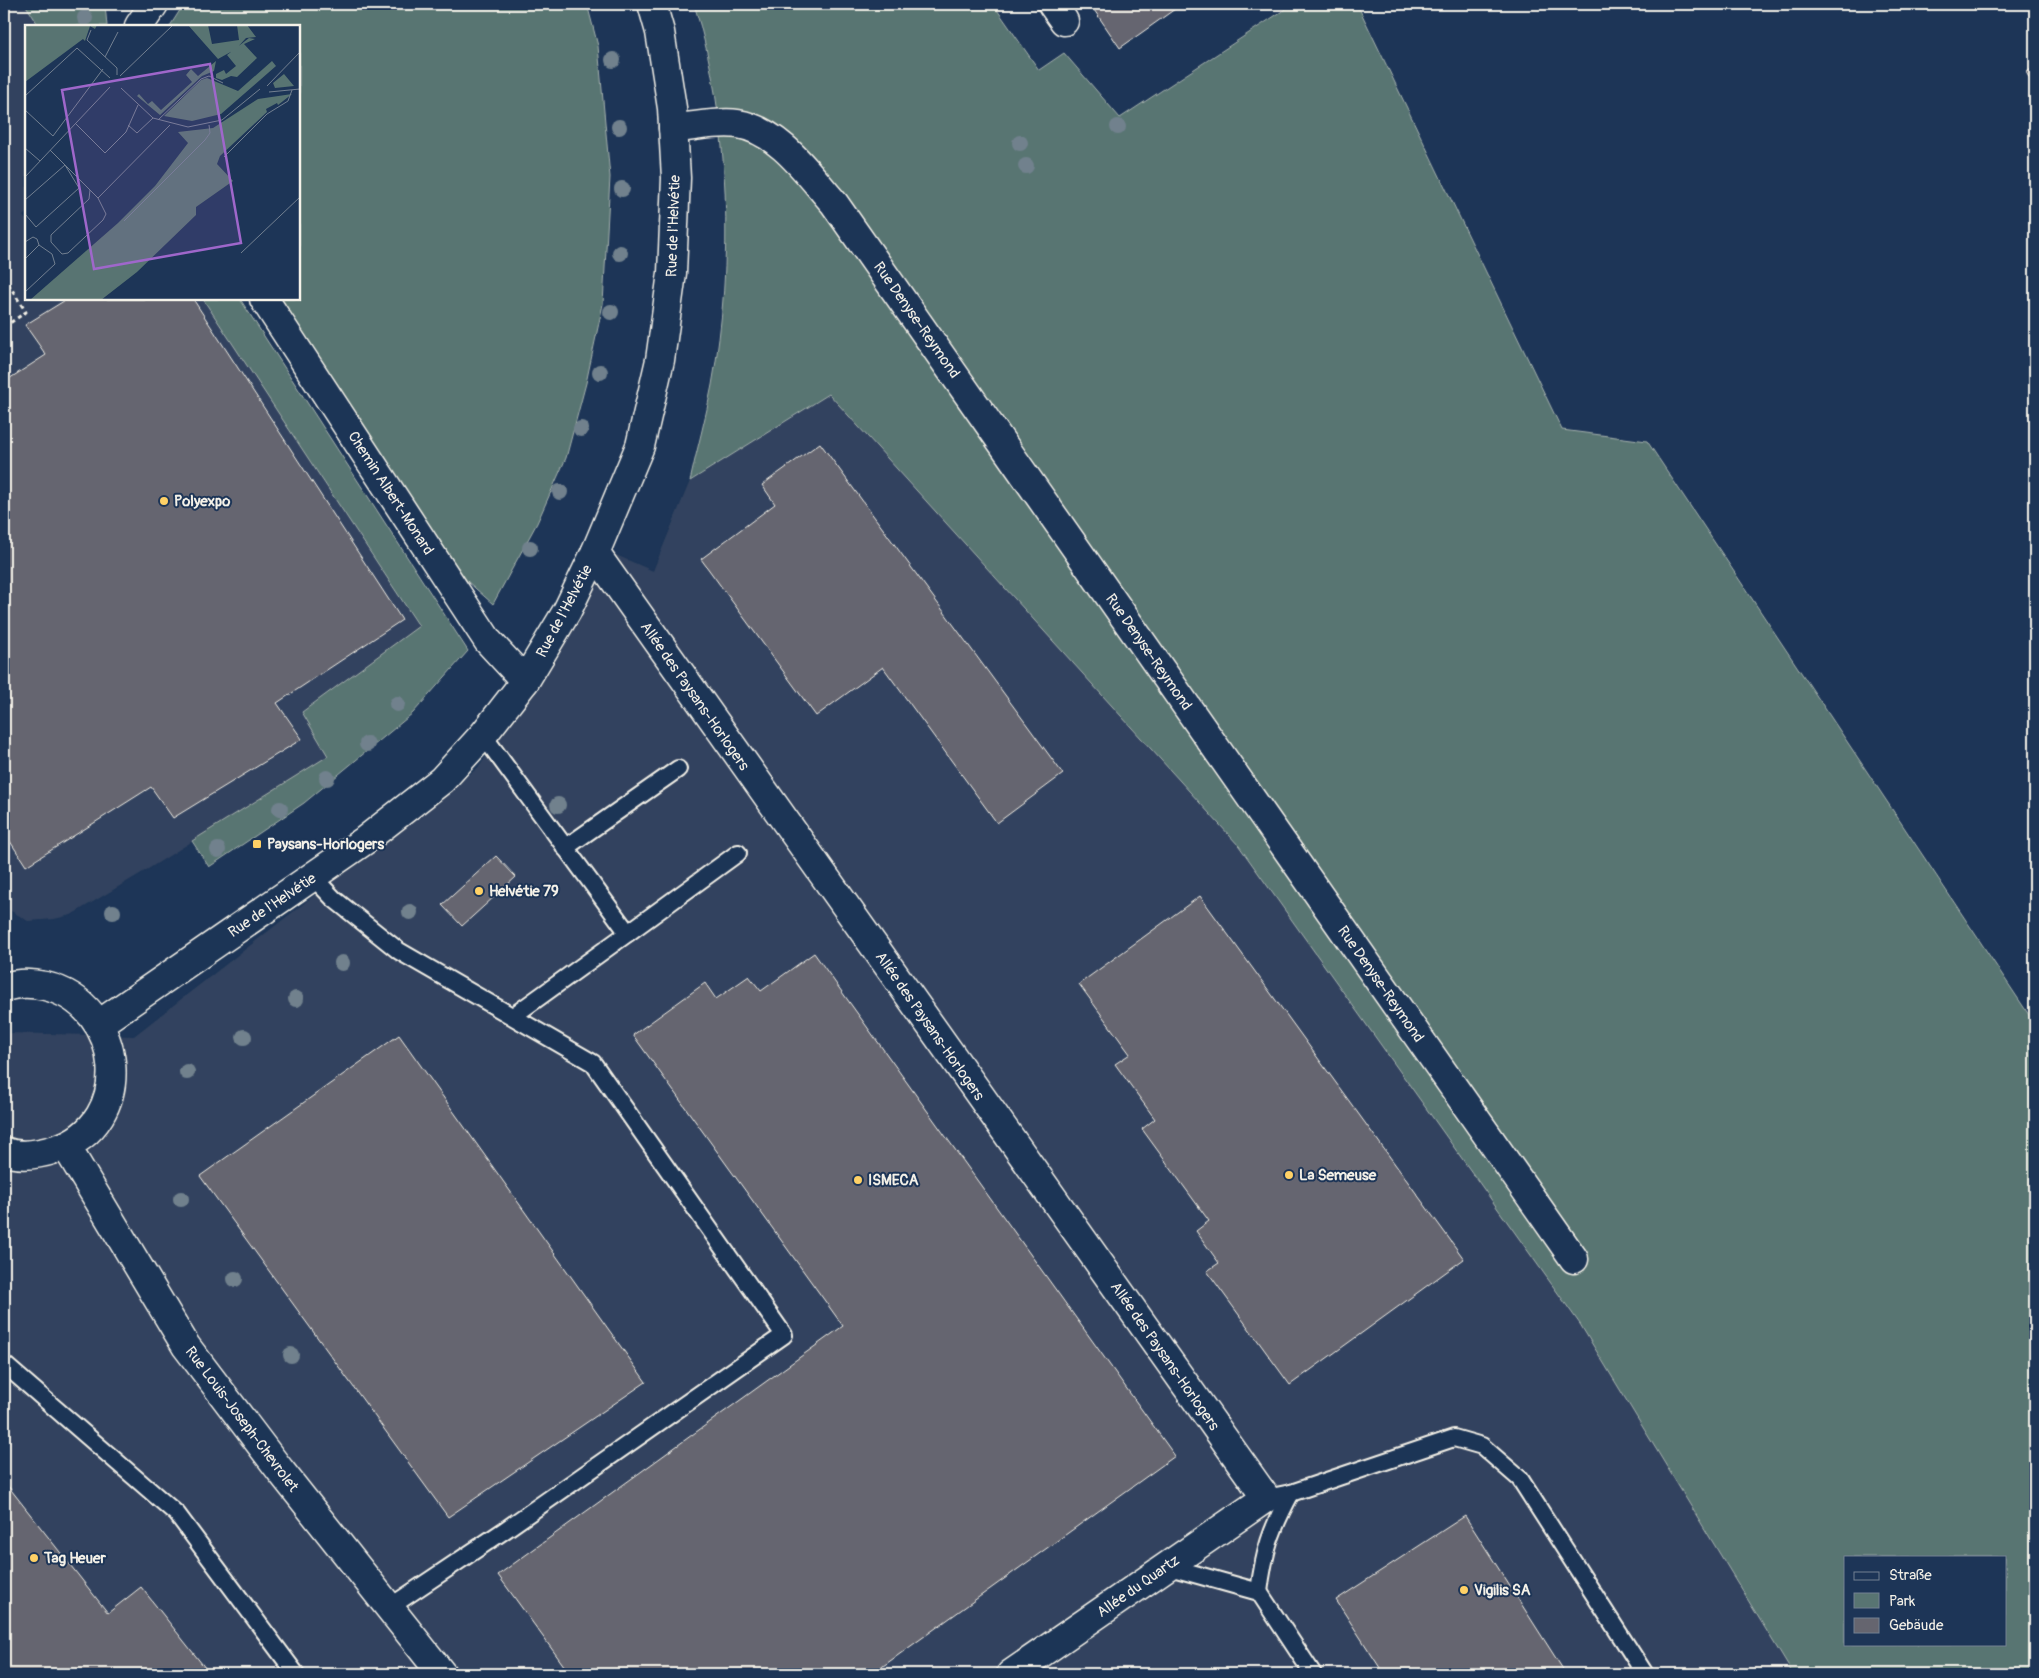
<svg xmlns="http://www.w3.org/2000/svg" width="2039" height="1678" font-family="Pangolin,sans-serif">
<rect width="100%" height="100%" fill="#1d3557"/>
<filter id="ink" filterUnits="userSpaceOnUse"><feTurbulence type="fractalNoise" baseFrequency=".02" numOctaves="2"/><feDisplacementMap in="SourceGraphic" scale="10" xChannelSelector="R" yChannelSelector="G"/><feConvolveMatrix kernelMatrix="1 2 1 2 8 2 1 2 1" color-interpolation-filters="sRGB"/></filter>
<g filter="url(#ink)">
<!-- built -->
<g fill="#33435e">
<polygon points="4,4 25,4 39,26 26,26 26,213 23,216 26,220 26,299 203,299 419,627 302,712 329,756 148,869 71,915 54,919 28,921 8,909 4,903"/>
<polygon points="829,394 1239,846 1580,1324 1793,1674 4,1674 4,1033 134,1036 479,767 579,618 609,552 653,571 690,481"/>
</g>
<!-- green -->
<g fill="#587472" stroke="#a6b2ad" fill-rule="evenodd">
<polygon points="25,4 105,4 107,26 39,26"/>
<polygon points="184,4 587,4 598,46 610,177 603,304 586,383 566,458 537,523 493,604 467,581 278,299 299,299 299,26 170,26"/>
<path d="M694,4H993L1039,70L1064,53L1120,118L1293,4H1357L1562,430L1647,441L2035,1024V1674H1793L1580,1324L1239,846L829,394L690,481C697,449 706,417 712,385C734,264 731,121 694,4ZM1845,1557H2005V1644H1845Z"/>
<polygon points="203,299 240,299 468,651 413,713 304,803 209,867 192,841 328,756 302,712 419,626"/>
</g>
<!-- building -->
<g fill="#65656f" stroke="#f4f1e8">
<polygon points="1090,4 1182,4 1120,48"/>
<polygon points="2035,67 2035,88 2026,72"/>
<polygon points="67,299 193,299 402,620 277,703 302,739 173,818 151,787 26,866 4,832 4,382 46,355 25,325"/>
<polygon points="820,443 1063,774 997,823 883,667 816,716 701,559 775,504 762,485"/>
<polygon points="496,856 516,877 462,926 442,905"/>
<polygon points="1200,896 1464,1259 1290,1385 1207,1271 1219,1263 1196,1231 1209,1221 1142,1129 1155,1119 1115,1064 1130,1054 1079,984"/>
<polygon points="814,953 1175,1456 872,1674 570,1674 498,1575 843,1326 633,1035 705,983 716,999 749,976 761,991"/>
<polygon points="399,1035 646,1382 448,1517 200,1176"/>
<polygon points="4,1481 108,1613 141,1587 210,1674 4,1674"/>
<polygon points="1465,1516 1566,1674 1384,1674 1336,1600"/>
</g>
<g fill="none" stroke-linecap="round" stroke-linejoin="round">
<!-- service casing -->
<g stroke="#f4f1e8" stroke-width="20">
<g id="service">
<polyline points="483,735 628,933 513,1016"/>
<polyline points="565,848 678,769"/>
<polyline points="313,877 334,899 399,951 593,1063 784,1335 505,1530 390,1607"/>
<polyline points="628,933 738,853"/>
<polyline points="4,1364 177,1514 296,1674"/>
<polyline points="1266,1498 1291,1493 1454,1438 1482,1446 1520,1479 1645,1674"/>
<polyline points="1166,1566 1259,1592 1313,1674"/>
<path d="M1259,1592C1264,1551 1271,1530 1291,1493"/>
</g>
</g>
<!-- minor casing -->
<g stroke="#f4f1e8" stroke-width="31">
<g id="minor">
<polyline points="1052,4 1064,21"/>
<polyline points="139,26 154,4"/>
<path d="M673,128C693,127 718,121 738,124C780,131 808,174 834,203L1574,1259"/>
<polyline points="264,299 488,641 525,681"/>
<polyline points="595,553 1266,1498 1011,1674"/>
<polyline points="99,1024 364,841 442,780 483,735 525,681 567,611 595,553 640,446 660,360 672,273 676,178 672,108 660,32 652,4"/>
</g>
</g>
<!-- secondary casing -->
<g stroke="#f4f1e8" stroke-width="31">
<g id="secondary">
<path d="M4,987C17,983 32,983 45,986C126,1005 137,1124 56,1149C40,1154 20,1158 4,1151"/>
<polyline points="66,1146 186,1346 280,1470 442,1674"/>
</g>
</g>
<!-- path -->
<polyline stroke="#f4f1e8" stroke-width="3" stroke-dasharray="4 4" stroke-linecap="butt" points="4,277 26,312 4,327"/>
<!-- service -->
<use href="#service" stroke="#1d3557" stroke-width="16"/>
<!-- minor -->
<use href="#minor" stroke="#1d3557" stroke-width="28"/>
<!-- secondary -->
<use href="#secondary" stroke="#1d3557" stroke-width="28"/>
</g>
<!-- trees -->
<g fill="#71818d">
<circle cx="85" cy="18" r="8"/>
<circle cx="613" cy="60" r="8"/>
<circle cx="619" cy="127" r="8"/>
<circle cx="1118" cy="127" r="8"/>
<circle cx="1020" cy="143" r="8"/>
<circle cx="1026" cy="166" r="8"/>
<circle cx="622" cy="189" r="8"/>
<circle cx="620" cy="253" r="8"/>
<circle cx="611" cy="312" r="8"/>
<circle cx="600" cy="372" r="8"/>
<circle cx="581" cy="429" r="8"/>
<circle cx="560" cy="492" r="8"/>
<circle cx="530" cy="548" r="8"/>
<circle cx="397" cy="704" r="8"/>
<circle cx="367" cy="744" r="8"/>
<circle cx="327" cy="778" r="8"/>
<circle cx="558" cy="805" r="8"/>
<circle cx="280" cy="809" r="8"/>
<circle cx="218" cy="850" r="8"/>
<circle cx="113" cy="912" r="8"/>
<circle cx="410" cy="912" r="8"/>
<circle cx="342" cy="963" r="8"/>
<circle cx="296" cy="999" r="8"/>
<circle cx="244" cy="1037" r="8"/>
<circle cx="187" cy="1072" r="8"/>
<circle cx="181" cy="1199" r="8"/>
<circle cx="235" cy="1279" r="8"/>
<circle cx="291" cy="1355" r="8"/>
</g>
</g>
<!-- markers -->
<g fill="#ffd166" stroke="#1d3557" stroke-width="2">
<circle cx="164" cy="501" r="5"/>
<rect x="252" y="839" width="10" height="10" rx="2.5"/>
<circle cx="479" cy="891" r="5"/>
<circle cx="1289" cy="1175" r="5"/>
<circle cx="858" cy="1180" r="5"/>
<circle cx="34" cy="1558" r="5"/>
<circle cx="1464" cy="1590" r="5"/>
</g>
<g text-anchor="middle" stroke-width="4" stroke-linejoin="round" paint-order="stroke">
<!-- street labels -->
<g font-size="15" fill="#f4f1e8" stroke="#1d3557">
<text transform="translate(673 226) rotate(-88)" y="5">Rue de l'Helvétie</text>
<text transform="translate(917 320) rotate(55)" y="5">Rue Denyse-Reymond</text>
<text transform="translate(391 493) rotate(57)" y="5">Chemin Albert-Monard</text>
<text transform="translate(564 611) rotate(-62)" y="5">Rue de l'Helvétie</text>
<text transform="translate(1149 652) rotate(55)" y="5">Rue Denyse-Reymond</text>
<text transform="translate(695 696) rotate(55)" y="5">Allée des Paysans-Horlogers</text>
<text transform="translate(272 905) rotate(-34)" y="5">Rue de l'Helvétie</text>
<text transform="translate(1381 984) rotate(55)" y="5">Rue Denyse-Reymond</text>
<text transform="translate(930 1026) rotate(55)" y="5">Allée des Paysans-Horlogers</text>
<text transform="translate(1165 1356) rotate(55)" y="5">Allée des Paysans-Horlogers</text>
<text transform="translate(242 1419) rotate(53)" y="5">Rue Louis-Joseph-Chevrolet</text>
<text transform="translate(1138 1586) rotate(-35)" y="5">Allée du Quartz</text>
</g>
<!-- poi labels -->
<g font-size="15" font-weight="bold" fill="#f4f1e8" stroke="#1d3557" text-anchor="start">
<text x="174" y="506">Polyexpo</text>
<text x="267" y="849">Paysans-Horlogers</text>
<text x="489" y="896">Helvétie 79</text>
<text x="1299" y="1180">La Semeuse</text>
<text x="868" y="1185">ISMECA</text>
<text x="44" y="1563">Tag Heuer</text>
<text x="1474" y="1595">Vigilis SA</text>
</g>
</g>
<!-- overview -->
<g transform="translate(25 25)">
<rect width="275" height="275" fill="#1d3557"/>
<path d="M0,0H72L70,4L65,1L60,16L58,14L0,57ZM163,0H183L187,19L214,15L212,0H222L231,12L221,13L211,24L193,34ZM224,13L230,14L219,19L232,33L212,52L206,51L197,55L191,53V49L199,45L201,49L211,41L202,30ZM191,36L189,46L177,51L135,90L112,71L114,69L123,79L127,76L136,85L167,57L161,50L166,44L173,51ZM247,36L251,41L196,89L167,96L139,91L176,55L182,53L213,66ZM259,49L269,61L250,63L248,58ZM267,69L253,80L252,78L241,84L242,87L195,131L192,139L208,156L171,182V190L112,247L76,275H5L93,198L130,161L163,118L153,107L188,103L233,74Z" fill="#587472"/>
<path fill="none" stroke="#738091" stroke-width="1" d="M66,5L62,15L92,43V50M80,32L93,7M95,51L148,0M242,61L275,27M96,63L128,93L163,102L197,95L235,64M244,67L275,64M0,71L52,23L85,53M0,85L28,111L78,44M133,95L176,54L184,51L198,58M50,98L80,128L101,107L113,80M103,100L112,108L128,93M0,123L15,136M25,125L73,173L81,189L78,195L43,228L37,229L26,217V210L64,174L65,165M199,132L242,89L263,76L267,65M0,152L85,62M73,173L145,100M0,175L40,140L54,163L11,202L0,189M99,196L180,115L185,108L184,100M0,217L8,212L12,214L14,220M216,228L275,172M0,234L14,220M0,267L30,239L27,229L14,220"/>
<path fill="#9f67cb" fill-opacity="0.15" stroke="#9f67cb" stroke-width="2.5" d="M185,39L216,218L69,244L37,65Z"/>
<rect width="275" height="275" fill="none" stroke="#f4f1e8" stroke-width="2.5"/>
</g>
<!-- margin -->
<rect width="2039" height="1678" fill="none" stroke="#1d3557" stroke-width="20"/>
<rect x="10" y="10" width="2019" height="1658" fill="none" stroke="#f4f1e8" stroke-width="2" filter="url(#ink)"/>
<!-- legend -->
<rect x="1844" y="1556" width="162" height="90" fill="#1d3557" stroke="#738091"/>
<rect x="1854" y="1572" width="25" height="8" fill="#1d3557" stroke="#738091"/>
<text x="1889" y="1580" font-size="15" fill="#f4f1e8">Straße</text>
<rect x="1854" y="1593" width="25" height="15" fill="#587472" stroke="#738091"/>
<text x="1889" y="1606" font-size="15" fill="#f4f1e8">Park</text>
<rect x="1854" y="1618" width="25" height="15" fill="#65656f" stroke="#738091"/>
<text x="1889" y="1630" font-size="15" fill="#f4f1e8">Gebäude</text>
</svg>
